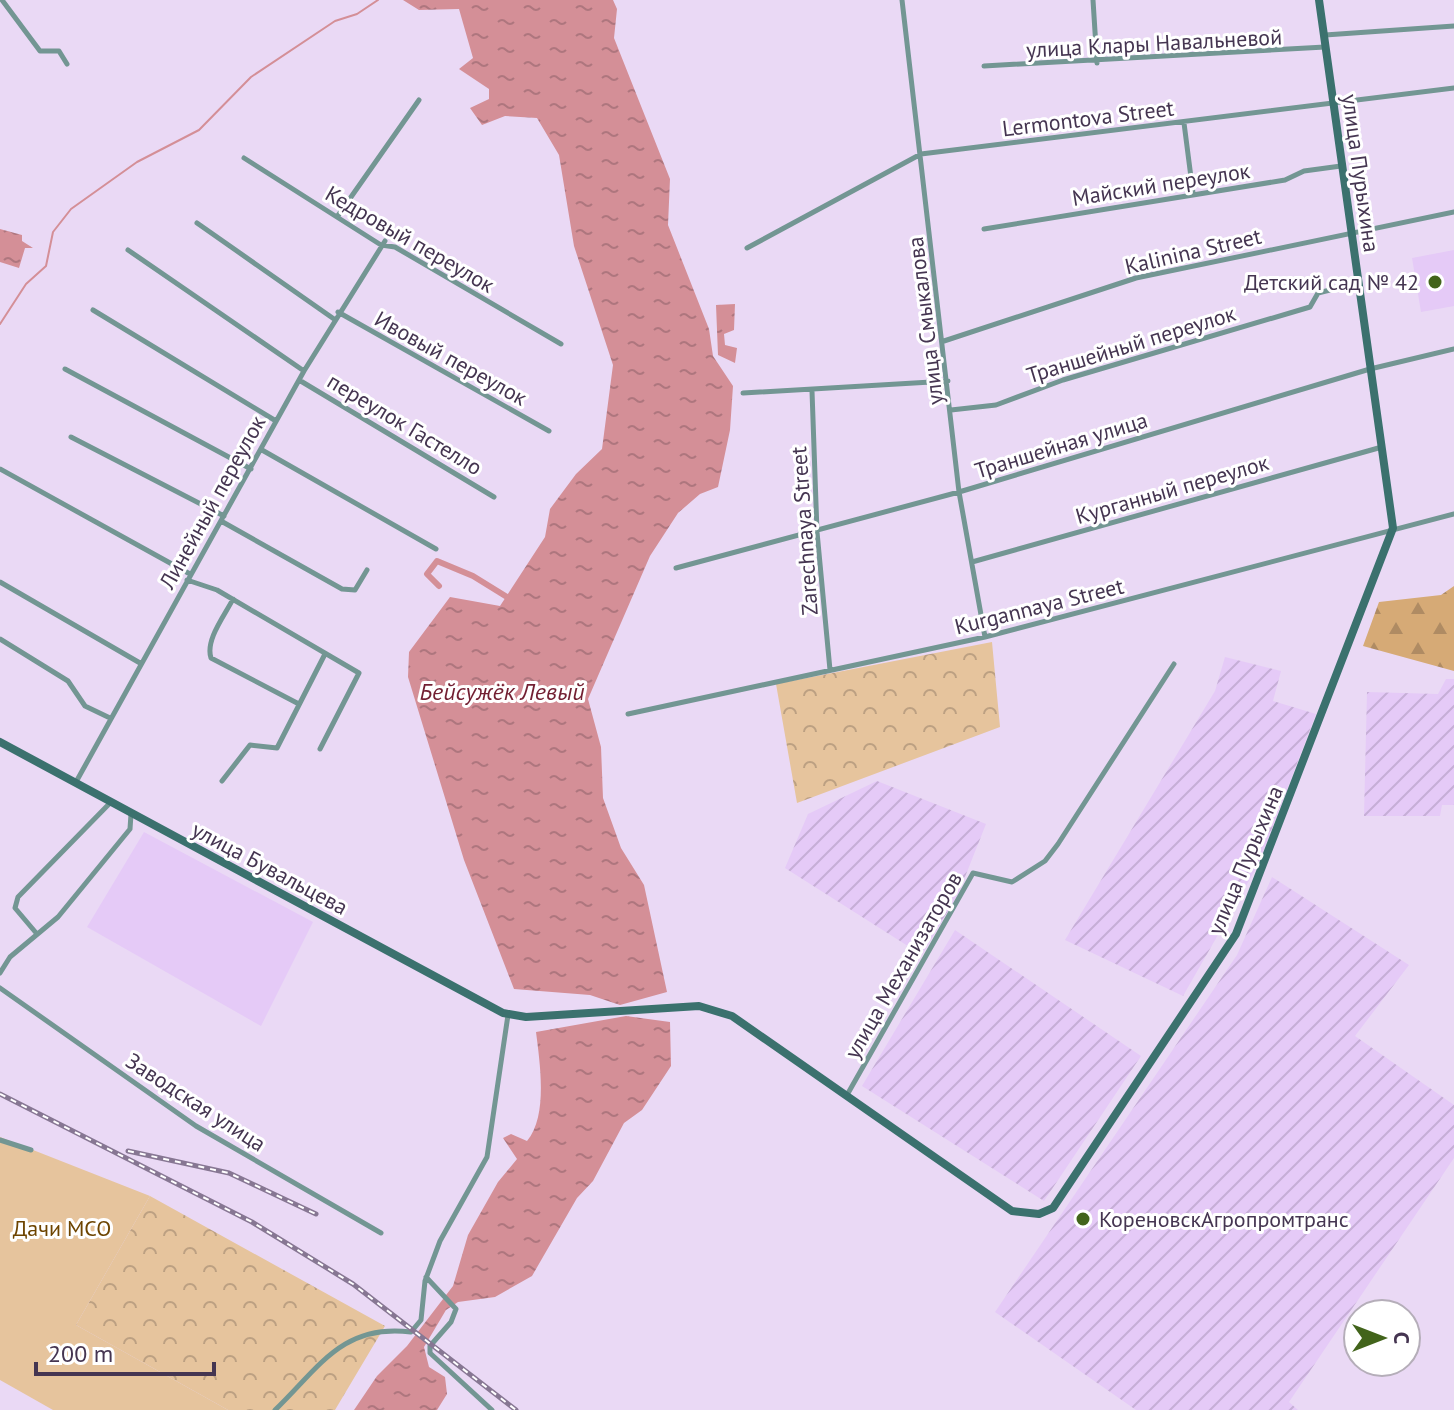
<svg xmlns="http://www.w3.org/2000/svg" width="1454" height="1410" font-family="'PT Sans',sans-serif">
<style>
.built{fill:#e5caf7}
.industrial{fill:url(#industrial-furrows)}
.forest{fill:url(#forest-firs)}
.park{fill:url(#park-crowns)}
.garden{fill:#e6c49d}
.water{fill:url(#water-ripples)}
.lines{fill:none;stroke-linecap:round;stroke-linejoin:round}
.stream{stroke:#d48f97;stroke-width:2}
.canal{stroke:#d48f97;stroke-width:6}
.street{stroke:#739693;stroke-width:5}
.secondary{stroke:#3b716e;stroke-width:8}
.rail-casing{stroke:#877793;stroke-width:5}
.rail{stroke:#fff;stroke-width:2;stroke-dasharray:6;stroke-linecap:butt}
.poi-dot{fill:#42641b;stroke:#fff;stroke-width:3}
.labels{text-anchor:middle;stroke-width:6;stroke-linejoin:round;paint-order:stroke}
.street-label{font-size:22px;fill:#453551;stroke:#fff}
.poi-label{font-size:22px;fill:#453551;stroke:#fff;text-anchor:end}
.park-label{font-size:22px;fill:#6d4400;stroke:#fff}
.water-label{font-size:24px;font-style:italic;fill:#721f32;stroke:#fff}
</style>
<defs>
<pattern id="industrial-furrows" width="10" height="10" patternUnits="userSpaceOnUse" patternTransform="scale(2)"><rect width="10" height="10" fill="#e5caf7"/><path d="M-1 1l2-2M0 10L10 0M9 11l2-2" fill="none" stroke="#c6aed6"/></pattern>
<pattern id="forest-firs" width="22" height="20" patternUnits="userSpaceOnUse" patternTransform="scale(2)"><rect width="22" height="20" fill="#d6aa76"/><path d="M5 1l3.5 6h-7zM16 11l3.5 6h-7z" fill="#af8b63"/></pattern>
<pattern id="park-crowns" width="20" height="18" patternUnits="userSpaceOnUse" patternTransform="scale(2)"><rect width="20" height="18" fill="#e6c49d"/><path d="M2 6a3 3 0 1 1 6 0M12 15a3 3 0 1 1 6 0" fill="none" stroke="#bca082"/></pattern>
<pattern id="water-ripples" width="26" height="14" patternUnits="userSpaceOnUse" patternTransform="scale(2)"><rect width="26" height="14" fill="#d48f97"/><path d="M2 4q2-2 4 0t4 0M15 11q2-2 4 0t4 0" fill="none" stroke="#ae767e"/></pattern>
</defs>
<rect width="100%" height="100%" fill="#ead9f5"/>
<path class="built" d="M 1454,250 L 1454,306 L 1421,312 L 1412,258 Z
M 144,832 L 313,922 L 261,1026 L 87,927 Z"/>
<path class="industrial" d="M 1225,657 L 1281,671 L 1273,701 L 1316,714 L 1258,865 L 1183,996 L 1065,940 L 1215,691 Z
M 1446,679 L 1454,679 L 1454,805 L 1442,805 L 1440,816 L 1364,816 L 1367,692 L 1438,694 Z
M 877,781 L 986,824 L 959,892 L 922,955 L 785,868 L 808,814 Z
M 1272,877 L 1409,965 L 1355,1036 L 1454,1105 L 1454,1158 L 1289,1402 L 1298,1410 L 1136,1410 L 995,1312 L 1237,955 Z
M 955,930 L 1141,1056 L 1044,1201 L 862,1086 Z"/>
<path class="forest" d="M 1454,586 L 1454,671 L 1363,646 L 1379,602 L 1441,595 Z"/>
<path class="park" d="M 992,642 L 1000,727 L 797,803 L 776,684 Z
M 150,1196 L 385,1326 L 335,1410 L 228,1410 L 76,1325 Z"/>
<path class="garden" d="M 0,1137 L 150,1196 L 76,1325 L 228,1410 L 53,1410 L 0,1380 Z"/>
<path class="water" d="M 403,0 L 613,0 L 617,9 L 614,38 L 670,179 L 668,225 L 709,329 L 713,356 L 733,386 L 730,430 L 718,487 L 700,494 L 678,513 L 650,556 L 588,699 L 601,747 L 603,798 L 621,848 L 644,885 L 667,992 L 620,1005 L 590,995 L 514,989 L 464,860 L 408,677 L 409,652 L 450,597 L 500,606 L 545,537 L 550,509 L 576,474 L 602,449 L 613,365 L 574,246 L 559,155 L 537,118 L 505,116 L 482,125 L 470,108 L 489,99 L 489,89 L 459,69 L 473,58 L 459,9 L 419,10 Z
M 0,229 L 22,235 L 22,241 L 33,248 L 25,248 L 19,268 L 0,262 Z
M 735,304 L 734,330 L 724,334 L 725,345 L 737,348 L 735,363 L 718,355 L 716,305 Z
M 626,1016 L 670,1022 L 671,1066 L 642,1110 L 624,1123 L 593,1181 L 577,1198 L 532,1276 L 495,1297 L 458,1302 L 446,1310 L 424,1347 L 429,1367 L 445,1377 L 447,1394 L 437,1410 L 354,1410 L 377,1376 L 407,1346 L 453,1286 L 468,1235 L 498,1182 L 517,1159 L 503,1138 L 511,1134 L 527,1141 C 548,1116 540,1064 536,1032 Z"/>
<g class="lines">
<path class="stream" d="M 0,324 L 26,284 L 46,266 L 53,232 L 71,209 L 137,162 L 199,130 L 251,77 L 335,21 L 357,14 L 378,0"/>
<path class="canal" d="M 439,586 L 427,574 L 437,561 L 473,576 L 507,597"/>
<path class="street" d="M 2,0 L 40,51 L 59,51 L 67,64
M 902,0 L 959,492 L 985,637
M 1093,0 L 1097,63
M 1325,35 L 1454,26
M 984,66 L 1325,47
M 1184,123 L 1193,193
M 244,158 L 381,245 L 395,247 L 561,344
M 337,217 L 419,100
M 197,223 L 334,319
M 984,229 L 1285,180 L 1304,171 L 1341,166
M 747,248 L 921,154 L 1454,88
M 128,250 L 304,371
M 93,310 L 276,421
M 338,312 L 549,431
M 944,341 L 1136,278 L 1454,212
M 65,369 L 251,469
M 299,380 L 494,497
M 812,391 L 817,532 L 830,670
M 743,393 L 948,381
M 951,410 L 996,405 L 1063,380 L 1310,307 L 1318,293 L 1358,283
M 71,437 L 224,516
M 262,450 L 436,549
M 0,469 L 190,574
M 221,521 L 342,589 L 355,590 L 367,570
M 972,562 L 1382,447
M 676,568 L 959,492 L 1370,369 L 1454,349
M 187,580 L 217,590 L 359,673 L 320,749
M 0,582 L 140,663
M 233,599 C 225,615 205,640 211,658 L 297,703
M 0,639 L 68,681 L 85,706 L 110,718
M 628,714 L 985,637 L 1454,514
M 222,781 L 250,745 L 277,748 L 325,654
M 76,782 L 304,371 L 385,241
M 37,934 L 15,908 L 18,897 L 111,802
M 0,973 L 10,957 L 58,917 L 130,829 L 131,814
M 0,988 L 196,1126 L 381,1233
M 847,1095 L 973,873 L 1012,882 L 1045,861 L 1058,844 L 1174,664
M 0,1140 L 31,1150
M 426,1277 L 456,1309 L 451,1322 L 430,1346 L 430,1353 L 492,1410
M 275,1410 C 318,1369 342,1323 411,1332 L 421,1320 L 425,1281 L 440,1241 L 487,1157 L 508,1015"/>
<path class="secondary" d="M 0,742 L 503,1013 L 526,1017 L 699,1006 L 732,1016 L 1012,1211 L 1039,1214 L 1053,1208 L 1236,934 L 1393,528 L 1319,0"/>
<g class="rail-casing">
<path id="rail" d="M 0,1094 L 252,1222 L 353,1284 L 516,1410
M 128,1151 L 229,1173 L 316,1214"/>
</g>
<use href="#rail" class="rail"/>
</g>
<g class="poi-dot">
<circle cx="1435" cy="282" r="8"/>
<circle cx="1083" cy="1219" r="8"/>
</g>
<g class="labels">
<g class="street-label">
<text transform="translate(1154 43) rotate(-3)" y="8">улица Клары Навальневой</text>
<text transform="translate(1088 118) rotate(-7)" y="8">Lermontova Street</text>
<text transform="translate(1361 173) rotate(82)" y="8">улица Пурыхина</text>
<text transform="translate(1161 184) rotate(-9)" y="8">Майский переулок</text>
<text transform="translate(410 239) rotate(30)" y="8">Кедровый переулок</text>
<text transform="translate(1193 251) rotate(-13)" y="8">Kalinina Street</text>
<text transform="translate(925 321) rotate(-97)" y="8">улица Смыкалова</text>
<text transform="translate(1131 344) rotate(-17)" y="8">Траншейный переулок</text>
<text transform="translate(451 358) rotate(29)" y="8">Ивовый переулок</text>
<text transform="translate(405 424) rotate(31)" y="8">переулок Гастелло</text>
<text transform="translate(1061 445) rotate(-17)" y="8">Траншейная улица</text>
<text transform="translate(1172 489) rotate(-16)" y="8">Курганный переулок</text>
<text transform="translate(212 502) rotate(-61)" y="8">Линейный переулок</text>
<text transform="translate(804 531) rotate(-94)" y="8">Zarechnaya Street</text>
<text transform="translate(1039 606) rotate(-14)" y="8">Kurgannaya Street</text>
<text transform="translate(1245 860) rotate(-67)" y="8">улица Пурыхина</text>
<text transform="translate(270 868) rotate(28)" y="8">улица Бувальцева</text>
<text transform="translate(903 965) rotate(-60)" y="8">улица Механизаторов</text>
<text transform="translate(196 1102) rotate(33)" y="8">Заводская улица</text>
</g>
<g class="poi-label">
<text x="1419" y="290">Детский сад № 42</text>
<text x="1099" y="1227" text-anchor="start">КореновскАгропромтранс</text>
</g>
<g class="park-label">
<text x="62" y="1236">Дачи МСО</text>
</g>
<g class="water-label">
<text x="502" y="700">Бейсужёк Левый</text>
</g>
</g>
<g transform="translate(1382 1338) rotate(90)"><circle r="38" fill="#ffffff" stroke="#b5aeb9" stroke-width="2"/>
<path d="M0-6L14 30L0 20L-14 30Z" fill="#42641b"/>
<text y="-12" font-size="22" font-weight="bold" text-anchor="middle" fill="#453551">С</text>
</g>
<path d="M36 1362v12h178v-12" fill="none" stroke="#453551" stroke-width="4"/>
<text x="48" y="1362" font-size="24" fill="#453551" stroke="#ffffff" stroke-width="6" paint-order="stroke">200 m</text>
</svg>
